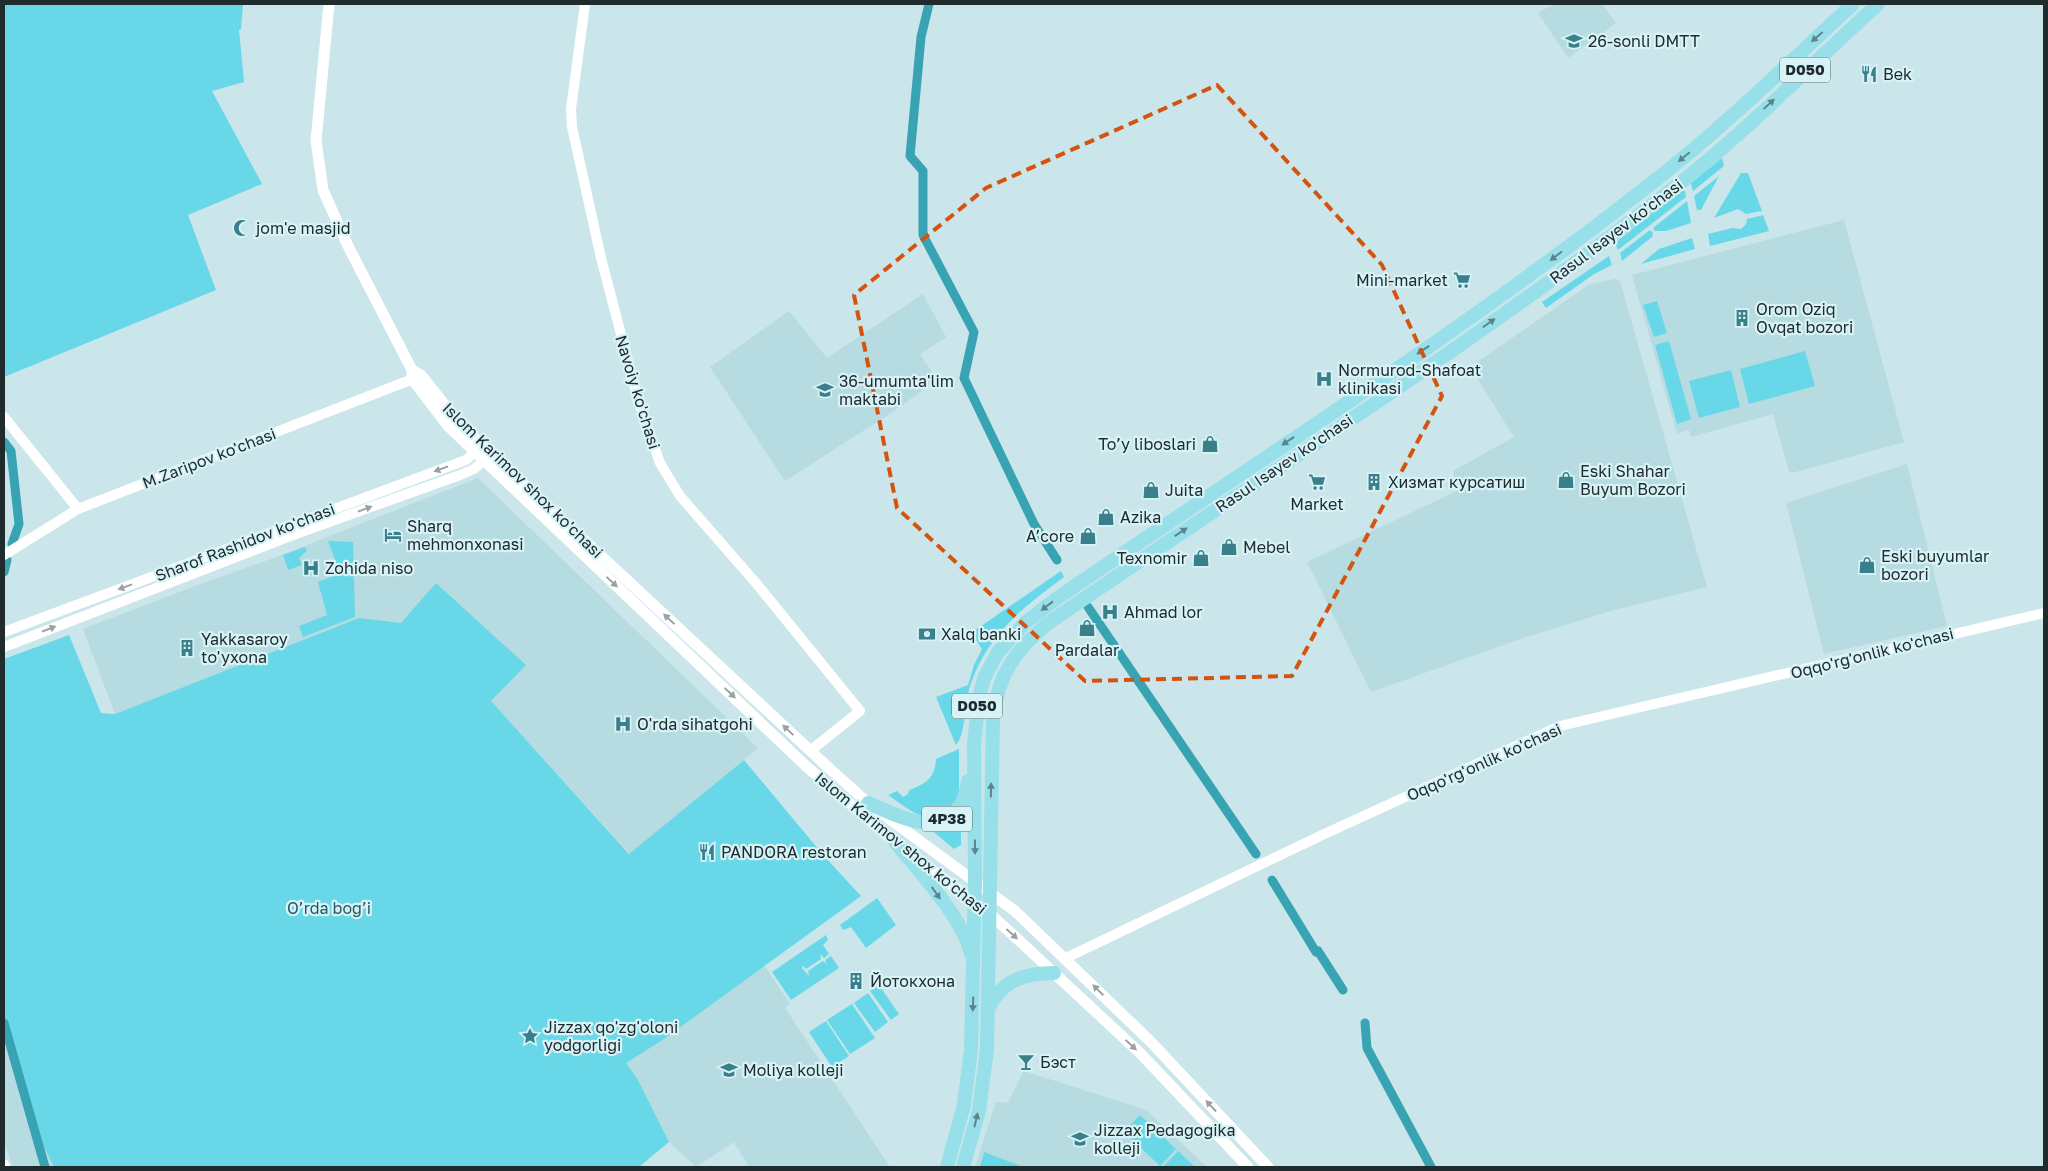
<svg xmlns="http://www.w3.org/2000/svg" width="2048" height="1171" font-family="'Golos Text',sans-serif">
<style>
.built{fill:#b6dbe0}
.green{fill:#68d8e8}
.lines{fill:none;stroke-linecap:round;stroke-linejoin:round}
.canal{stroke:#38a3b2;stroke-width:9}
.tertiary{stroke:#fff;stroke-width:10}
.secondary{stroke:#fff;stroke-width:11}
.primary{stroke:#97dfe9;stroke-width:14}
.oneway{fill:#5c858b}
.oneway2{fill:#9ba0a0}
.marked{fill:none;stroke:#d4540f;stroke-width:4;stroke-dasharray:10 6;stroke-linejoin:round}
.labels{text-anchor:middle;stroke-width:4.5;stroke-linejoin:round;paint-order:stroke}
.shield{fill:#d7f3f7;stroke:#57676a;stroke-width:1}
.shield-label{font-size:15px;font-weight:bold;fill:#202b2d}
.poi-label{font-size:16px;fill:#202b2d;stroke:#d7f3f7;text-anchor:start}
.street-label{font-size:16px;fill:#202b2d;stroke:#d7f3f7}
.park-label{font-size:16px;fill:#205a62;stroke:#d7f3f7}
</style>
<rect width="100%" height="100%" fill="#cae6ea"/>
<path class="built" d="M 1554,4 L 1602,4 L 1616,23 L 1568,58 L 1538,13 Z
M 1844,220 L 1904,442 L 1792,473 L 1789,472 L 1773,414 L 1691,437 L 1689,430 L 1677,434 L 1632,275 Z
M 1615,279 L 1620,281 L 1707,587 L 1614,610 L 1523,638 L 1371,692 L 1307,562 L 1459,490 L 1453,471 L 1514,437 L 1470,367 L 1590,284 Z
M 923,294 L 946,337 L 920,354 L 937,380 L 894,411 L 785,481 L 710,367 L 789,311 L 827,358 Z
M 1907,464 L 1947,626 L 1824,654 L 1786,503 Z
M 478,478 L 758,748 L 630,854 L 491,701 L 525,665 L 401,623 L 359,618 L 115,714 L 83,629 L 203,583 L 271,559 Z
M 765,966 L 790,1004 L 785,1008 L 890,1167 L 749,1167 L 734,1142 L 696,1167 L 669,1142 L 637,1078 L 626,1063 Z
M 4,1016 L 42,1143 L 54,1167 L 13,1167 L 4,1141 Z
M 1024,1071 L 1146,1110 L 1207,1167 L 975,1167 L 996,1102 L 1008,1103 Z"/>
<path class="green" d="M 4,4 L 243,4 L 241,29 L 239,30 L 244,82 L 212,91 L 262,184 L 188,215 L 216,290 L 4,377 Z
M 1722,158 L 1724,166 L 1693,191 L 1691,183 Z
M 1741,173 L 1748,173 L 1762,211 L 1746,214 L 1738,209 L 1714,218 Z
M 1719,176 L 1701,210 L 1697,210 L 1694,196 Z
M 1684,188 L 1686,197 L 1618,250 L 1615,243 Z
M 1687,201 L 1691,223 L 1666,231 L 1655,231 L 1653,228 Z
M 1763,215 L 1769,231 L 1710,246 L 1708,234 L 1732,228 L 1741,229 L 1746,224 L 1747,219 Z
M 1650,230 L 1653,233 L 1652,237 L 1622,261 L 1620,253 Z
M 1692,238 L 1695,249 L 1641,264 L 1659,249 Z
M 1609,256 L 1612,265 L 1594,274 L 1546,308 L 1542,302 Z
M 1657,301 L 1667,333 L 1654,337 L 1643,305 Z
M 1669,341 L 1691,419 L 1677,424 L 1655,345 Z
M 1805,351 L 1815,386 L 1749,404 L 1740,369 Z
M 1731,370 L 1740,407 L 1699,418 L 1689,381 Z
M 328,541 L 353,542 L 355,617 L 303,637 L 299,626 L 327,615 L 318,582 L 340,573 Z
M 305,547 L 307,551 L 299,558 L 302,565 L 288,570 L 283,555 Z
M 1061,571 L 1064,577 C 1023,607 987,635 970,686 C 965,702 966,734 956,745 L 936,697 L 968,685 L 974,665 L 982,649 L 971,633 Z
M 436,583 L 526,665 L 491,701 L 629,854 L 744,760 L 824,856 L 861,896 L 664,1039 L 626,1063 L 637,1078 L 669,1142 L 639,1167 L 54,1167 L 42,1143 L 4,1015 L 4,659 L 69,635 L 101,713 L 115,714 L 359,618 L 401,623 Z
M 959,749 L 959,797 C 932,831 917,815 888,795 L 897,791 L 903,797 L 908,794 L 909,790 C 926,784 935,778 936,759 Z
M 961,815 L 961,845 L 954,849 L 929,828 Z
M 877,898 L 896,925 L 866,948 L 851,927 L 843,930 L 840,925 Z
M 826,935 L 828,940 L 823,945 L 829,954 L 824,958 L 820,954 L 821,959 L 806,969 L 803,966 L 802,968 L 809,976 L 808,971 L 823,961 L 827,964 L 825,960 L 831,956 L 839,968 L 791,1000 L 772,972 Z
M 879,985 L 899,1014 L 891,1020 L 870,991 Z
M 868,993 L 888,1022 L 875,1032 L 854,1003 Z
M 852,1004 L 875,1038 L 850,1054 L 827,1020 Z
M 826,1021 L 849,1056 L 832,1067 L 809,1032 Z
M 1140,1115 L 1176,1149 L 1160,1166 L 1124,1132 Z
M 1178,1151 L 1195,1167 L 1163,1167 Z
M 984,1152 L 1023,1167 L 980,1167 Z"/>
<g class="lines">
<path class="canal" d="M 929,4 L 921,37 L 910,156 L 923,171 L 923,235 L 974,332 L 964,378 L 1034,524 L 1057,560
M 4,442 L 11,451 L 19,524 L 12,544
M 4,572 L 7,560
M 1088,607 L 1256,854
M 1272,880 L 1316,952 L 1318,951 L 1343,990
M 4,1023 L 45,1167
M 1365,1023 L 1367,1048 L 1431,1167"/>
<path class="tertiary" d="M 585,4 L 571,109 L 572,127 L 601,258 L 639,403 L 660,463 L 680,496 L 756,583 L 860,711 L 810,751
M 4,417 L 78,509
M 4,555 L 78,509 L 418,377
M 4,632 L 466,460 L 480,448
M 4,647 L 293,535 L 460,475 L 474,469 L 490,455
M 1066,958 L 1320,836 L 1560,726 L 2044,613
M 4,1164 L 5,1167"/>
<path class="secondary" d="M 329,4 L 316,141 L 323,190 L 348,246 L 412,370 L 412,379 L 448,426 L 806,766 L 895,842 L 989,913 L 1025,946 L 1140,1053 L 1248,1167
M 412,370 L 421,375 L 459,423 L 483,446 L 831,770 L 868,803 L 1015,911 L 1151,1042 L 1268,1167"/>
<path class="primary" d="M 868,803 C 909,821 958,846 968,781
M 895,842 C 919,871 963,918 971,954
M 989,1007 C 1003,980 1025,973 1054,973
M 947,1167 L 964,1105 L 971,1049 L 975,881 L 974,744 L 979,698 L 984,678 L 998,652 L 1026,622 L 1056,599 C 1261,459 1472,326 1667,171 C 1732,119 1792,60 1853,4
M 963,1167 L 979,1111 L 987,1049 L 993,717 C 999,673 1014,652 1047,624 C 1262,476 1485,338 1689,176 C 1755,123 1815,61 1878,4"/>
</g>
<defs><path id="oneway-solid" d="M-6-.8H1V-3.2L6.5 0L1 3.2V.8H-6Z" transform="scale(1.25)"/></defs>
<g class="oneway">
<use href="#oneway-solid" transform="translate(1817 37) rotate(139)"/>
<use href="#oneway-solid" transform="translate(1769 104) rotate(-43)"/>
<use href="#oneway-solid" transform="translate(1684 157) rotate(140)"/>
<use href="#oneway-solid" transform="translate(1556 256) rotate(143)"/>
<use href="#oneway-solid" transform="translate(1489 323) rotate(-35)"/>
<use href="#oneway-solid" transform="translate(1423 350) rotate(146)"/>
<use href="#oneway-solid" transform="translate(1288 441) rotate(146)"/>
<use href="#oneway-solid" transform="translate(1181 532) rotate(-34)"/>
<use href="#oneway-solid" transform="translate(1047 606) rotate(142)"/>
<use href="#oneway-solid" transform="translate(991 790) rotate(-89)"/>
<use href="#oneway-solid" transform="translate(975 847) rotate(89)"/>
<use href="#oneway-solid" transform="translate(936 893) rotate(55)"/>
<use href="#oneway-solid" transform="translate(973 1004) rotate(92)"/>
<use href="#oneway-solid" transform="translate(976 1120) rotate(-77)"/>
</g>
<g class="oneway2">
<use href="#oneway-solid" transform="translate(441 469) rotate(160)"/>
<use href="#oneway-solid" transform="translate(365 509) rotate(-20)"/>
<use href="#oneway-solid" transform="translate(612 582) rotate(43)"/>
<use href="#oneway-solid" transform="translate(125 587) rotate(160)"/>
<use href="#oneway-solid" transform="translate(669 619) rotate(-137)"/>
<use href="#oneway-solid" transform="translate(49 629) rotate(-21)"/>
<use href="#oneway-solid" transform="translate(730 693) rotate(43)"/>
<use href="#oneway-solid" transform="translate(788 730) rotate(-137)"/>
<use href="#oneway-solid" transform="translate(1012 934) rotate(42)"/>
<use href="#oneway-solid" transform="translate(1098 990) rotate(-135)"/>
<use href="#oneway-solid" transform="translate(1131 1045) rotate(43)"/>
<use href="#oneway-solid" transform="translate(1211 1106) rotate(-133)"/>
</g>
<path class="marked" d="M 1217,85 L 1382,265 L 1442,396 L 1292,676 L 1085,681 L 897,508 L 854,295 L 986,188 Z"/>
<defs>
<g id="school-bare" transform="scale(1.35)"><path d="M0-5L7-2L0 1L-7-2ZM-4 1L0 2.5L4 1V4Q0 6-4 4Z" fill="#3a808b" stroke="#d7f3f7" stroke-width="2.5" paint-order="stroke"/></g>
<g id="restaurant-bare" transform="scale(1.35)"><path d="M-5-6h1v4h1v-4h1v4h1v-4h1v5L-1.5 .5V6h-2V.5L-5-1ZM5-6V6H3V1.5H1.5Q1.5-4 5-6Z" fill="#3a808b" stroke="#d7f3f7" stroke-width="2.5" paint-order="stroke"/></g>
<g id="mosque-bare" transform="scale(1.35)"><path d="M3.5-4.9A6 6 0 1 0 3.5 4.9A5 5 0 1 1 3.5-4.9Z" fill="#3a808b" stroke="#d7f3f7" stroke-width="2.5" paint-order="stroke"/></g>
<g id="supermarket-bare" transform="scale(1.35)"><path d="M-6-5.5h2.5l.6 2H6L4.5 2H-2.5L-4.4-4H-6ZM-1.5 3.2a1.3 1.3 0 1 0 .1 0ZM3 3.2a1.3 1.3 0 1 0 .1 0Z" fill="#3a808b" stroke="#d7f3f7" stroke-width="2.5" paint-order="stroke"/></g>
<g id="building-bare" transform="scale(1.35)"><path d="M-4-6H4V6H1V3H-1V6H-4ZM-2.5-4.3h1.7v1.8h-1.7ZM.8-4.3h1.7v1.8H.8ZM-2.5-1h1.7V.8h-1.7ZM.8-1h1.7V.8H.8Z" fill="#3a808b" stroke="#d7f3f7" stroke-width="2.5" paint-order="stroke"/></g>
<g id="hospital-bare" transform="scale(1.35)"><path d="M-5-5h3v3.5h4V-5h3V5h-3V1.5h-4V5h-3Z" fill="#3a808b" stroke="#d7f3f7" stroke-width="2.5" paint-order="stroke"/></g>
<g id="shop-bare" transform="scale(1.35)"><path d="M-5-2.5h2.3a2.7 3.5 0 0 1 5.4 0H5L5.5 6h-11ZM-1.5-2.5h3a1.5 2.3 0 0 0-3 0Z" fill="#3a808b" stroke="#d7f3f7" stroke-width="2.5" paint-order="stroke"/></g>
<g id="hotel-bare" transform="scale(1.35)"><path d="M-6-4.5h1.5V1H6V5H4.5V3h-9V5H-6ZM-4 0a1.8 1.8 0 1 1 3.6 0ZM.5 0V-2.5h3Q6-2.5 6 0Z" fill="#3a808b" stroke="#d7f3f7" stroke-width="2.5" paint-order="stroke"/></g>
<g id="bank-bare" transform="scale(1.35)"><path d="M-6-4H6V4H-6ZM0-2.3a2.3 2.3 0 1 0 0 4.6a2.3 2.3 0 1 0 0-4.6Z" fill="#3a808b" stroke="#d7f3f7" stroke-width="2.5" paint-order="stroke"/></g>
<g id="sight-bare" transform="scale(1.35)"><path d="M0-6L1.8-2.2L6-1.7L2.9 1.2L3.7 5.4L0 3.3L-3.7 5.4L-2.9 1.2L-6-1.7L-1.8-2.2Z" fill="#3a808b" stroke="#d7f3f7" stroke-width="2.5" paint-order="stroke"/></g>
<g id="bar-bare" transform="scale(1.35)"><path d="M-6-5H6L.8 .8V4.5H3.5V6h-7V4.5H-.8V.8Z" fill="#3a808b" stroke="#d7f3f7" stroke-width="2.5" paint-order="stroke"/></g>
<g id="university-bare" transform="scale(1.35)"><path d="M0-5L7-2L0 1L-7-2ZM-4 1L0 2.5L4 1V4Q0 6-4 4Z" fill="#3a808b" stroke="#d7f3f7" stroke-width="2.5" paint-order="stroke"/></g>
</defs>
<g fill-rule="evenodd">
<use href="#school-bare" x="1574" y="41"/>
<use href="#restaurant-bare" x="1869" y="74"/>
<use href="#mosque-bare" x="242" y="228"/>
<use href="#supermarket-bare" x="1462" y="280"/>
<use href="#building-bare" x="1742" y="318"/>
<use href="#hospital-bare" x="1324" y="379"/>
<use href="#school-bare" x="825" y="390"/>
<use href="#shop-bare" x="1210" y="444"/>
<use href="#shop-bare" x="1566" y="480"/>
<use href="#supermarket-bare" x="1317" y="482"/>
<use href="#building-bare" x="1374" y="482"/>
<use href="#shop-bare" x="1151" y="490"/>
<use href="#shop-bare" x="1106" y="517"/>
<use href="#hotel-bare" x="393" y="535"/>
<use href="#shop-bare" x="1088" y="536"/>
<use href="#shop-bare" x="1229" y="547"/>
<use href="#shop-bare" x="1201" y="558"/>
<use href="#shop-bare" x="1867" y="565"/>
<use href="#hospital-bare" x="311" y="568"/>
<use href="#hospital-bare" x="1110" y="612"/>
<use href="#shop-bare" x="1087" y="628"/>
<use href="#bank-bare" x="927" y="634"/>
<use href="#building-bare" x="187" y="648"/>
<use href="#hospital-bare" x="623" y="724"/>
<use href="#restaurant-bare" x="707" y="852"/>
<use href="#building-bare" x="856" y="981"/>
<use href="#sight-bare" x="530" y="1036"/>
<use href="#bar-bare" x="1026" y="1062"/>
<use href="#university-bare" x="729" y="1070"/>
<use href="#university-bare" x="1080" y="1139"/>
</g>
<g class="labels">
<g class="shield">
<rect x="1780" y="57.5" width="50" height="25" rx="4"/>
<rect x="952" y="693.5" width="50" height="25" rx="4"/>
<rect x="922" y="806.5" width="50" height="25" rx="4"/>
</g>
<g class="shield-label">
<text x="1805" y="75">D050</text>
<text x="977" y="711">D050</text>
<text x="947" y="824">4P38</text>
</g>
<g class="poi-label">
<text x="1588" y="47">26-sonli DMTT</text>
<text x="1883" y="80">Bek</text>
<text x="256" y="234">jom'e masjid</text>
<text x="1448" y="286" text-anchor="end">Mini-market</text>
<text x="1756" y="315">Orom Oziq<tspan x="1756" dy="18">Ovqat bozori</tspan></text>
<text x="1338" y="376">Normurod-Shafoat<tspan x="1338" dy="18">klinikasi</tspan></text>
<text x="839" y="387">36-umumta'lim<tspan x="839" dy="18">maktabi</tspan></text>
<text x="1196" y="450" text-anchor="end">To’y liboslari</text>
<text x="1580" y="477">Eski Shahar<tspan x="1580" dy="18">Buyum Bozori</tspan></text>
<text x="1388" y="488">Хизмат курсатиш</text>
<text x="1165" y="496">Juita</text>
<text x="1317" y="510" text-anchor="middle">Market</text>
<text x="1120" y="523">Azika</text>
<text x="407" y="532">Sharq<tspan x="407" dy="18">mehmonxonasi</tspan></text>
<text x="1074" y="542" text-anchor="end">A’core</text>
<text x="1243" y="553">Mebel</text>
<text x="1881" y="562">Eski buyumlar<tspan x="1881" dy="18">bozori</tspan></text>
<text x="1187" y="564" text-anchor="end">Texnomir</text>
<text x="325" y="574">Zohida niso</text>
<text x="1124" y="618">Ahmad lor</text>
<text x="941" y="640">Xalq banki</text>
<text x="201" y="645">Yakkasaroy<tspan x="201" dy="18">to'yxona</tspan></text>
<text x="1087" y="656" text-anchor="middle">Pardalar</text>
<text x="637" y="730">O'rda sihatgohi</text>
<text x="721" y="858">PANDORA restoran</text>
<text x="870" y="987">Йотокхона</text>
<text x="544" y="1033">Jizzax qo'zg'oloni<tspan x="544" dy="18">yodgorligi</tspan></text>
<text x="1040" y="1068">Бэст</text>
<text x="743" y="1076">Moliya kolleji</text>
<text x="1094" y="1136">Jizzax Pedagogika<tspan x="1094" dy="18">kolleji</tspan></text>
</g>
<g class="street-label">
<text transform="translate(1616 231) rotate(-37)" y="6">Rasul Isayev ko'chasi</text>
<text transform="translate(638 392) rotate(73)" y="6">Navoiy ko'chasi</text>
<text transform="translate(209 458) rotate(-21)" y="6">M.Zaripov ko'chasi</text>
<text transform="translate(1284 463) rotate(-34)" y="6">Rasul Isayev ko'chasi</text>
<text transform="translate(523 480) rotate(44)" y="6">Islom Karimov shox ko'chasi</text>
<text transform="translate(245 542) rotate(-21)" y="6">Sharof Rashidov ko'chasi</text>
<text transform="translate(1872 653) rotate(-14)" y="6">Oqqo'rg'onlik ko'chasi</text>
<text transform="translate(1484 762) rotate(-24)" y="6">Oqqo'rg'onlik ko'chasi</text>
<text transform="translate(901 843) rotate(39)" y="6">Islom Karimov shox ko'chasi</text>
</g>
<g class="park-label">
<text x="329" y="914">O’rda bog’i</text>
</g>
</g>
<rect width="2048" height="1171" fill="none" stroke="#202b2d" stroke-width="10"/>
</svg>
